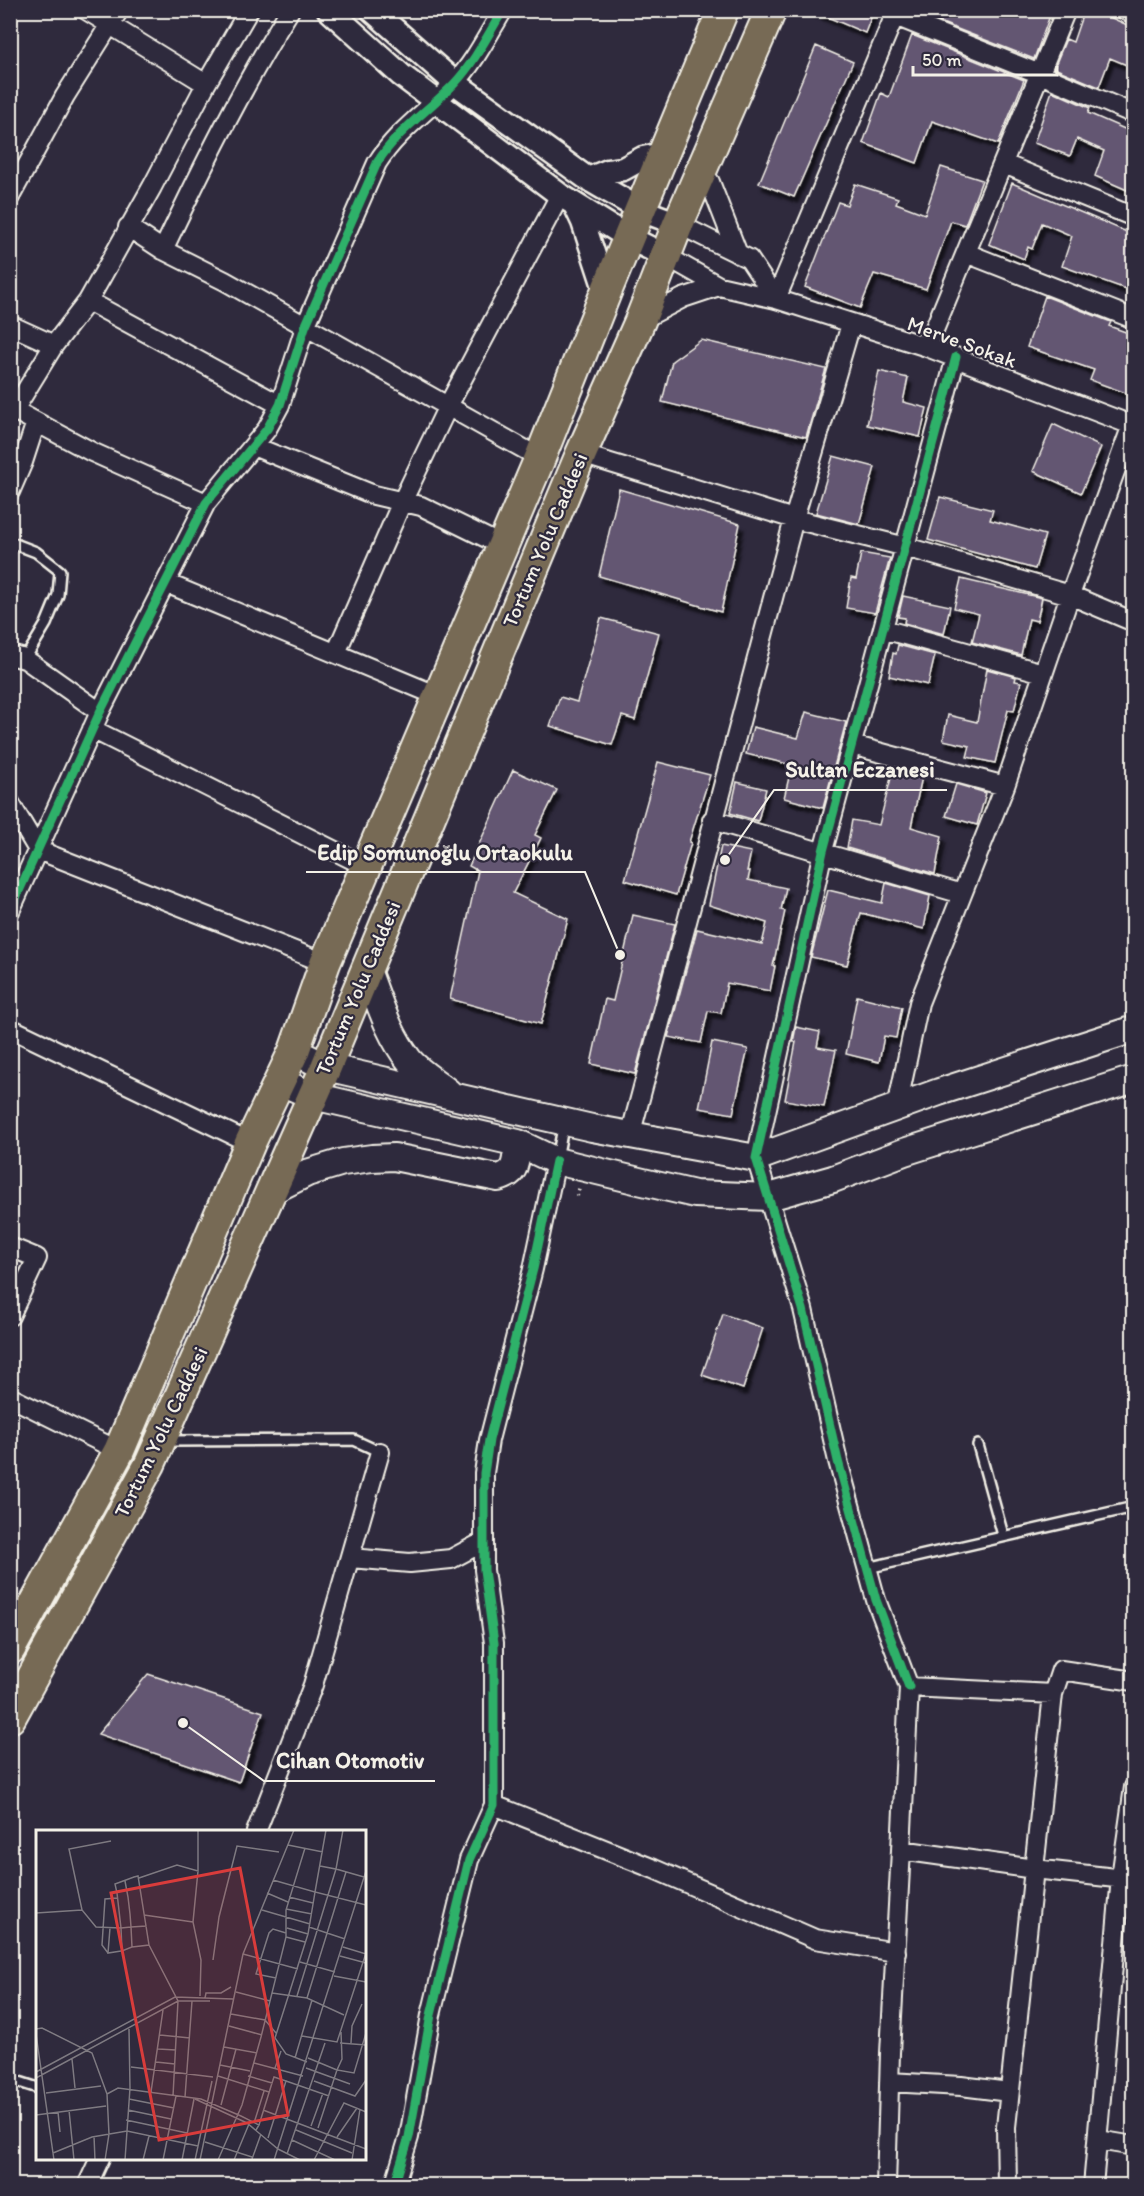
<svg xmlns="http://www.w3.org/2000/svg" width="1144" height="2196" font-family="Itim,sans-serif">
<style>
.building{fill:#645672;stroke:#f4f1e8;stroke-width:1.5;filter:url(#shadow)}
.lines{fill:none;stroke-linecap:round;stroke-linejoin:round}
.service-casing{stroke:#f4f1e8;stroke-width:14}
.minor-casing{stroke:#f4f1e8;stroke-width:22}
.tertiary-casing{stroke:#f4f1e8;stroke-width:27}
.secondary-casing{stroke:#f4f1e8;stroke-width:30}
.trunk-casing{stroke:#f4f1e8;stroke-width:34}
.path{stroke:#f4f1e8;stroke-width:4;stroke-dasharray:1.5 4.5;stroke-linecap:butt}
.service{stroke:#2f2a3d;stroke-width:9}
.minor{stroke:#2f2a3d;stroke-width:18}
.tertiary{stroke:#2f2a3d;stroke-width:22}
.secondary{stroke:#2f2a3d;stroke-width:26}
.trunk{stroke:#776a54;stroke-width:30}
.cycleway-casing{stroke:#2f2a3d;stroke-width:13}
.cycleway{stroke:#2db169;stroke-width:9}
.labels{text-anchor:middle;stroke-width:4.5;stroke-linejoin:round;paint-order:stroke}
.street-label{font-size:21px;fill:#f4f1e8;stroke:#2f2a3d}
.inset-road{fill:none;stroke:#7e7a81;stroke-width:1.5}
.view{fill:#d93c3b;fill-opacity:0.15;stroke:#d93c3b;stroke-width:3}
.inset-edge{fill:none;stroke:#f4f1e8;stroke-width:3}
.leader{fill:none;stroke:#f4f1e8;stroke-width:2}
.callout-dot{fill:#f4f1e8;stroke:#2f2a3d;stroke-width:2}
.callout-label{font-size:22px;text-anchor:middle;font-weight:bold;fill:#f4f1e8;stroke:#2f2a3d;stroke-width:4.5;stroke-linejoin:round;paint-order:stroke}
</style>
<defs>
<filter id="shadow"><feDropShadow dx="3.5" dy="6" stdDeviation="1.5" flood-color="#0009"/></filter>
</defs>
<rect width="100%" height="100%" fill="#2f2a3d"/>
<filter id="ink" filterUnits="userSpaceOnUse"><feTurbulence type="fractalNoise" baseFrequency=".0167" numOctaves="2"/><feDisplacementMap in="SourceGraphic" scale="12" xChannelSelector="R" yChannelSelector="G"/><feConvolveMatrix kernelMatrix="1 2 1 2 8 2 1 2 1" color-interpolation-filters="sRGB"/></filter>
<g filter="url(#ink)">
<path class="building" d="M 811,10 L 874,10 L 865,33 Z
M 921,10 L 1052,10 L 1034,59 L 919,14 Z
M 1084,10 L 1094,10 L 1134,28 L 1134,68 L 1110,58 L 1099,87 L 1054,68 L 1066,39 L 1073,42 Z
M 912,35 L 1024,80 L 998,144 L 932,121 L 917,163 L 863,143 L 881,93 L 889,97 Z
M 816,46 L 853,62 L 794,197 L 759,183 Z
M 1052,91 L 1090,108 L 1088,113 L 1134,133 L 1134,193 L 1095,176 L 1104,151 L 1077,139 L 1070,156 L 1034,143 Z
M 941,167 L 982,180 L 965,225 L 951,221 L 926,289 L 874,274 L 860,308 L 805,287 L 838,202 L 847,205 L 855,184 L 898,198 L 896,203 L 925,214 Z
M 1012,183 L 1134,235 L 1134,292 L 1062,266 L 1072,236 L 1042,223 L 1032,249 L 1028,247 L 1024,259 L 989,244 Z
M 1045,296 L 1111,322 L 1109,326 L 1134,335 L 1134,396 L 1090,380 L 1094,370 L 1027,347 Z
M 701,340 L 826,369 L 806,437 L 662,402 L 672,361 Z
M 879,371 L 908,378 L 903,402 L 927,408 L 920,437 L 867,425 Z
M 1053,424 L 1101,447 L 1081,493 L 1033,471 Z
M 833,456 L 875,467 L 859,524 L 816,513 Z
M 619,489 L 740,524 L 721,612 L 599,576 Z
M 940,497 L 993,510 L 990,520 L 1045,535 L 1035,569 L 928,540 Z
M 861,553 L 890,558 L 875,613 L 846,608 L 851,578 L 856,579 Z
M 961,579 L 1042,598 L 1037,621 L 1029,619 L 1021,655 L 972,642 L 979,614 L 954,608 Z
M 903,596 L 950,606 L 944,634 L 904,623 L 905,618 L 898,617 Z
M 601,618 L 659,633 L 635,720 L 622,716 L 612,745 L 550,726 L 560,697 L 577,702 Z
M 898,645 L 935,655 L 928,685 L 889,676 L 893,653 L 896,654 Z
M 987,669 L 1016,677 L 1015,681 L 1021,682 L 1014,711 L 1008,710 L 995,763 L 967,757 L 970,746 L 943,740 L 948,715 L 977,722 Z
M 806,712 L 846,722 L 823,808 L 784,798 L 792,765 L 746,754 L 753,727 L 798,738 Z
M 658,762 L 710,775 L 689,842 L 691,843 L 676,895 L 625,880 Z
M 513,770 L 557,790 L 535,835 L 541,838 L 513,893 L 568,919 L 541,1024 L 450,999 L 478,871 L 469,866 Z
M 893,770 L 922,777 L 911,827 L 942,836 L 935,874 L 847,848 L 852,820 L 879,825 Z
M 737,782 L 766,789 L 758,821 L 730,813 Z
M 956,784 L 986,793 L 977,825 L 946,816 Z
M 721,846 L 751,852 L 747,871 L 750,871 L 748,880 L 786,888 L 781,910 L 785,911 L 773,966 L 775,966 L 770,991 L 727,983 L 721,1013 L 708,1011 L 701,1043 L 668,1037 L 697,929 L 762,944 L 767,923 L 709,905 Z
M 886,883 L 930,896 L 924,929 L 861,913 L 847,965 L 811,957 L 828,890 L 882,903 Z
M 633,915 L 675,924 L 635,1074 L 591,1064 L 605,999 L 613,1001 Z
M 857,996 L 902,1007 L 896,1038 L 884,1036 L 879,1062 L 846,1054 Z
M 796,1027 L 820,1032 L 817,1047 L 836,1050 L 824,1107 L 785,1100 L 796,1042 L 793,1042 Z
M 712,1042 L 748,1049 L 733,1114 L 699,1108 Z
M 723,1314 L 763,1328 L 743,1389 L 702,1375 Z
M 148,1674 L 263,1712 L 239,1782 L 98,1734 Z"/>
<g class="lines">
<g class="service-casing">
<path id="service" d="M 10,542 L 36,552 L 60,571 L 58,595 L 46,624 L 25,659
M 557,1159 L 564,1122
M 166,1441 L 354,1440 L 380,1452
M 978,1445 L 1003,1535
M 867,1568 L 1134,1507
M 10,2079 L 38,2088"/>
</g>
<g class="minor-casing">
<path id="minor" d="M 86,10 L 206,84
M 1125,10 L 1134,14
M 895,16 L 1040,74 L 1134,114
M 1004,164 L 1134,217
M 702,170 L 710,182 L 738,254
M 10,197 L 65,96 L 119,10
M 678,224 L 749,259 L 776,299
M 128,227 L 163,250 L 225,281 L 540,458
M 163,250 C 202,168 242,87 290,10
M 966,253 L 1134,319
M 666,256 L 719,286 L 776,299 L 927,347 L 1134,426
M 776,299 L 897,10
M 88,301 L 152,187 L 206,84 L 249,10
M 641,320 L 683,298 L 719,286
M 10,325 L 54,345 L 88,301 L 280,405
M 927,347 L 1066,10
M 10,408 L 92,452 L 206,503
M 14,410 L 54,345
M 253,446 L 374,495 L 421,506 L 503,546
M 581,454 L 794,519 L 906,547 L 1070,595 L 1134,622
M 10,492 L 23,462 L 36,422
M 166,583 L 438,696
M 883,629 L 1043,673
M 336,653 L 402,502 L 448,406 L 560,195
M 10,655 L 25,659 L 100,712
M 92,729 L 365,866
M 852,745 L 1005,786
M 10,803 L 38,850 L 325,963
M 712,820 L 962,894
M 10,911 L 100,712 L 206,503 L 267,429 L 280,405 L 305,327 L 377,163 C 397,131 428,111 454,84 C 474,63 488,35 503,10
M 10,1028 L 250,1143
M 897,1107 L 919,1003 L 1005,786 L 1070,595 L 1132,425
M 630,1136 L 794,519 L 851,324
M 10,1247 L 37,1258 L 10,1316
M 10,1397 L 119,1451
M 350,1558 L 410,1563 L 451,1559 L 483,1542
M 909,1687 L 876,1600 L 838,1461 L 803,1309 L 756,1158 L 823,851 L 956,357
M 494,1805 L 654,1869 L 815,1939 L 896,1952
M 256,1832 L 313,1685 L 380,1452
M 901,1850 L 909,1687 L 1053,1694
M 889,2082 L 961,2086 L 1009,2092
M 1098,2140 L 1134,2146
M 87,2186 L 100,2158
M 394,2186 L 409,2137 L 431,2015 L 469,1860 L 494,1805 L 494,1643 L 484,1570 L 484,1473 L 489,1440 L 533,1269 L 556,1161
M 886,2186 L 890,2053 L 901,1850 L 1034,1869 L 1134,1880
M 1007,2186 L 1006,2127 L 1053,1694 L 1061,1670 L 1134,1681
M 1093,2186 L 1121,1877 L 1134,1787"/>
</g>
<g class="tertiary-casing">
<path id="tertiary" d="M 329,10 L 401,75 L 560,195 L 629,238 L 666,256
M 372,10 L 455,83 L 588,179 L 641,210 L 678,224
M 588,179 L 608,171 L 623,169 L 643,158 L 663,154
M 575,205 L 583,222 L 606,292"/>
</g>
<g class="secondary-casing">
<path id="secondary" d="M 366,968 C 379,1000 387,1032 409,1060 C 419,1072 436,1082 448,1092
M 294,1051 L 326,1067 L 592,1128 L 756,1158 L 939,1092 L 1134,1029
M 279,1081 L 313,1096 L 518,1143 L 556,1161 L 643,1182 L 695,1194 L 769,1197 L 833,1179 L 904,1152 L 1134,1079
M 271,1191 L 307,1173 L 343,1162 L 372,1158 L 394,1157 L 498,1178 C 518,1173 515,1161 518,1143"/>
</g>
<g class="trunk-casing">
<path id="trunk" d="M 10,1649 L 119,1451 L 250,1143 L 294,1051 L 325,963 L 540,458 L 606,292 L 723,10
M 10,1718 L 150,1464 L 326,1067 L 581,454 L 640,321 L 678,224 L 771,10"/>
</g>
<path class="path" d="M 577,1196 L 579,1188"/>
<use href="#service" class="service"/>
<use href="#minor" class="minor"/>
<use href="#tertiary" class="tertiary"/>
<use href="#secondary" class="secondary"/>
<use href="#trunk" class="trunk"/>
<g class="cycleway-casing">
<path id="cycleway" d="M 10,911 L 100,712 L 206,503 L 267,429 L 280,405 L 305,327 L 377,163 C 397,131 428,111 454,84 C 474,63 488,35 503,10
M 909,1687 L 876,1600 L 838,1461 L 803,1309 L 756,1158 L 823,851 L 956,357
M 394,2186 L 409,2137 L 431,2015 L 469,1860 L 494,1805 L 494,1643 L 484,1570 L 484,1473 L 489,1440 L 533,1269 L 556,1161"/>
</g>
<use href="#cycleway" class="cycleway"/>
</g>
</g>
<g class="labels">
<g class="street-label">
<text transform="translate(962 342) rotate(20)" y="7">Merve Sokak</text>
<text transform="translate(545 540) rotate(-67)" y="7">Tortum Yolu Caddesi</text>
<text transform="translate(358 988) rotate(-67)" y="7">Tortum Yolu Caddesi</text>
<text transform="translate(161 1432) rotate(-64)" y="7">Tortum Yolu Caddesi</text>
</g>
</g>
<g transform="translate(36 1830)">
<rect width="330" height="330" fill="#2f2a3d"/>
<path class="inset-road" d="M 290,0 L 279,62 L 330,75M 75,11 L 33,19 L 46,80 L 60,97 L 85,98 L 95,97 L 110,96 L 102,46 L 98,47 L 79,54 L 81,63 L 85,98 L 86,121 L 96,117 L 95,97 L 94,84 L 92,67 L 89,51M 252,15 L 287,22M 284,36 L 300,39 L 307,0M 162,41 L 157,92 L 165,130 L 164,166M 103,48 L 141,35 L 162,41 L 162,0M 237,50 L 279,62 L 272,104 L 239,208 L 250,224 L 271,232M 231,63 L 252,72M 253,67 L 277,73M 250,79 L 276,84M 226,80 L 274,94M 0,83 L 46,80M 108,85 L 157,92M 273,97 L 309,109M 74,98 L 72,123 L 85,121M 251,98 L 272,104M 250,107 L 269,112M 113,115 L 142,171 L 137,266M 96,117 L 113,115 L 110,96M 307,117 L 330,124M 72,123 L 66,115 L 69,69 L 81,68M 207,124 L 262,139M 304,126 L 330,133M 177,130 L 183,87 L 201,16 L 243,22M 264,132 L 299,142M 298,146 L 330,152M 240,148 L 220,144 L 233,103 L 237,99 L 250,103M 200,162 L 234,171M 236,163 L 271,168 L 308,185M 261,166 L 300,39 L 328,47M 169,168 L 170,163 L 185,163 L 195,157M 271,168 L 310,42M 195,184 L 229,190 L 240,203M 193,196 L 226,205M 0,199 L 6,198 L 56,223 L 71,264M 305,202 L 306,229 L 301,240 L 318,243 L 330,203M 0,204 L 18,330M 124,205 L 154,208M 266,206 L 301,212 L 330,123M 304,213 L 330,215M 315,213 L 316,196 L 326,174M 188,217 L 221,223M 122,219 L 140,220M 259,228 L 276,170M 272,228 L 301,240 L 282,298M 36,229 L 39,258M 120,232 L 139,234M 218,233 L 267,246M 184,235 L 214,241M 95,237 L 177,247M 239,238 L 245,221M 270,238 L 314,254M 0,242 L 139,167 L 197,169M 182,246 L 233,262M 212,246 L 236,253 L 238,247 L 250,251 L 232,308M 0,248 L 142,171 L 174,171M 250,251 L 293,266M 278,251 L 319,266 L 330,250M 115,262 L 127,180M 10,263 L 65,256M 149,267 L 156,171M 93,269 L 138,278M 159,269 L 211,293 L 242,319 L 264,330M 185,275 L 200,219M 33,280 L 38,330M 92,280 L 135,289M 227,280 L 330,319M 22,282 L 24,302M 0,285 L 70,276M 90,290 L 151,303M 218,293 L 228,261M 223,295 L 236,253M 275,296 L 287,263M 260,300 L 316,323M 58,306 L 59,330M 301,307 L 321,278M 256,310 L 299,330M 169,312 L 216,327M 17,323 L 56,307 L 91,301 L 162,316M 251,324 L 289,213M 216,329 L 225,304M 69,330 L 73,304 L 71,264 L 82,258 L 165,269 L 205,286 L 223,295 L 220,300M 89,330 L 94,258 L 93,199M 107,330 L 113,306M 127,330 L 140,266M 146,330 L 158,269M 159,330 L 176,251M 164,330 L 207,124 L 258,0M 182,330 L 206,275 L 225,207 L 250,107 L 250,80 L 269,18M 198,330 L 213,294M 238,330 L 330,41M 278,330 L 308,273 L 330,282M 316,330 L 324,279"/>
<path class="view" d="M 204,38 L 252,285 L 123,310 L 75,63 Z"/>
<rect width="330" height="330" class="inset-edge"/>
</g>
<path class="leader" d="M725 860L774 790H947M620 955L585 872H306M183 1723L264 1781H435"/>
<g class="callout-dot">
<circle cx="725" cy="860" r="6"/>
<circle cx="620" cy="955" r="6"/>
<circle cx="183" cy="1723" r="6"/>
</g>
<g class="callout-label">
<text x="860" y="777">Sultan Eczanesi</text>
<text x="445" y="860">Edip Somunoğlu Ortaokulu</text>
<text x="350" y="1768">Cihan Otomotiv</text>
</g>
<rect width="1144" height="2196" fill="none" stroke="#2f2a3d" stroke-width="36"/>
<rect x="18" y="18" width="1108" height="2160" fill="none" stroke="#f4f1e8" stroke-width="2" filter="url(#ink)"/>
<path d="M913 66v9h144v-9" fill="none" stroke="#f4f1e8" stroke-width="3"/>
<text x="922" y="66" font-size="18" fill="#f4f1e8" stroke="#2f2a3d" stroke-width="4.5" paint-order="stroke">50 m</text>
</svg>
